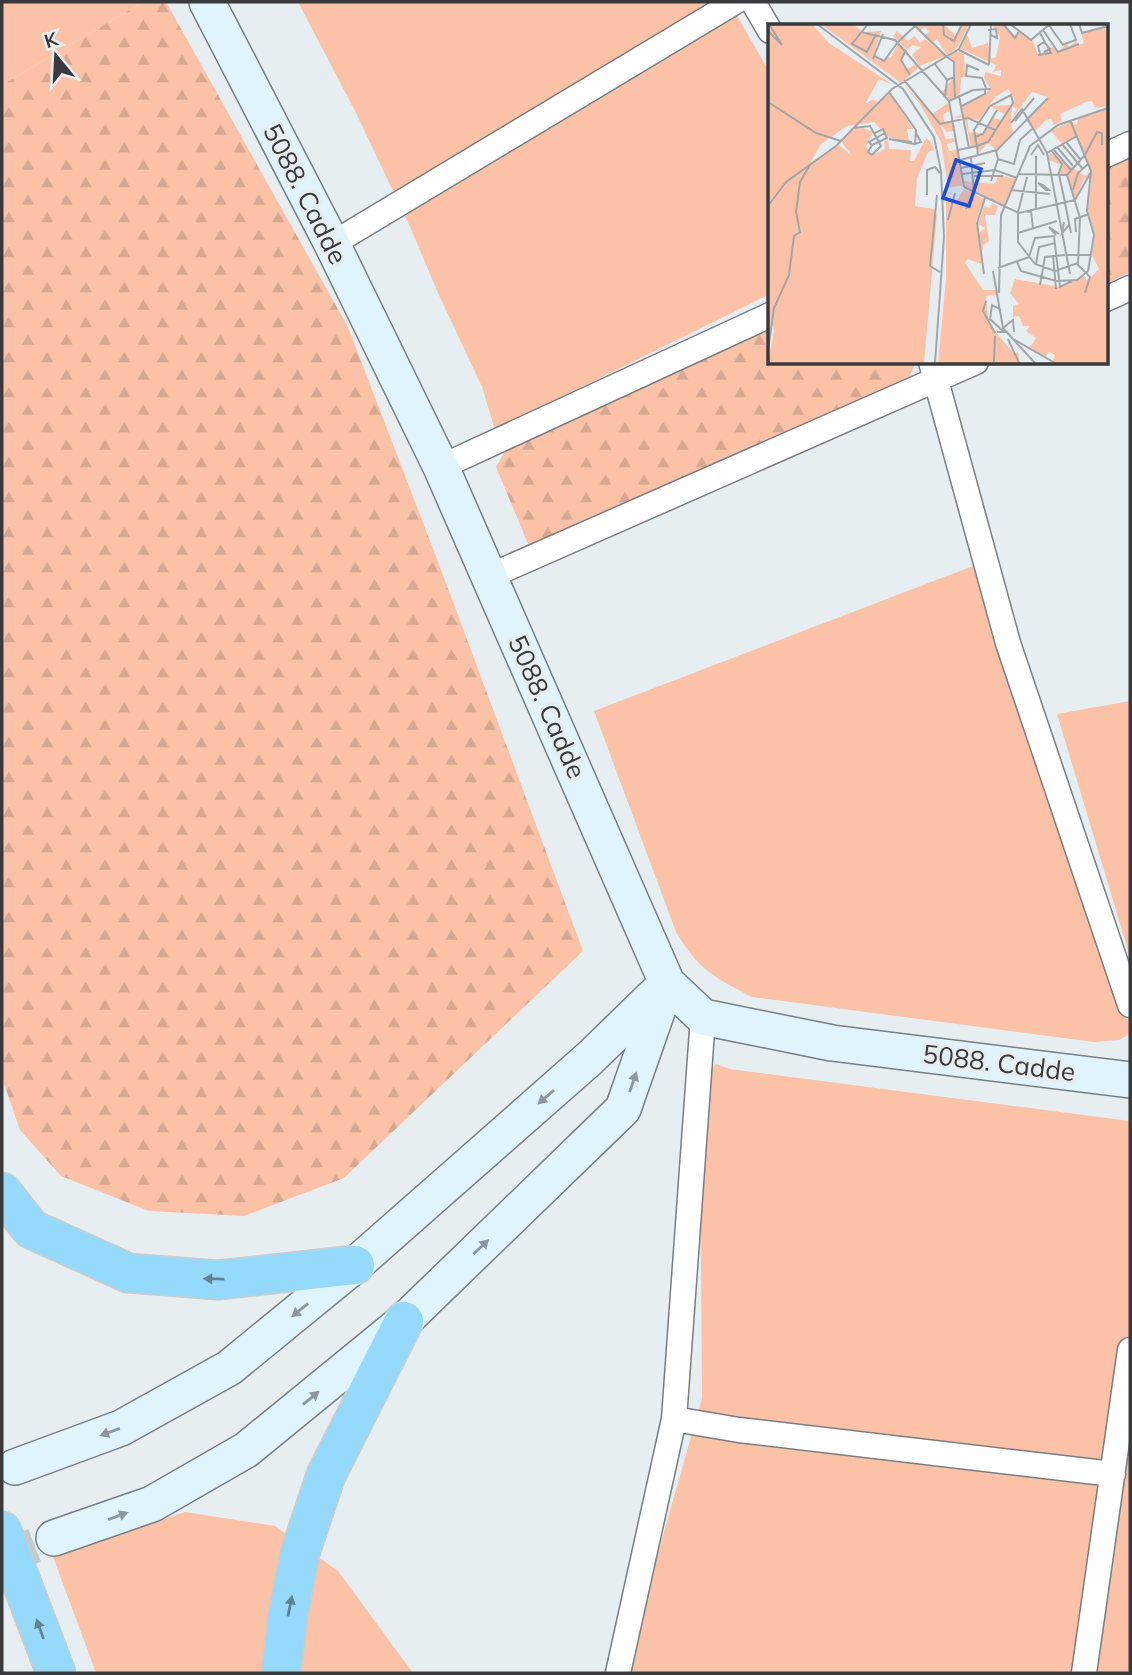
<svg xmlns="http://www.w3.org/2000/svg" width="1132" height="1675" font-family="Mulish,sans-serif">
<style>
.grass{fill:#fbc2a7}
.forest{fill:url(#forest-firs)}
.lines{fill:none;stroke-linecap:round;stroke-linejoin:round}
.secondary-tunnel{stroke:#c4cace;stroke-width:35;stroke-dasharray:35 18;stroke-linecap:butt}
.street-casing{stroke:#787e82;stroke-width:27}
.secondary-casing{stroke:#787e82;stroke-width:38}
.highway-casing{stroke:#cbcccc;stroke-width:41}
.street{stroke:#fff;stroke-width:24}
.secondary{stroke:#e0f4fe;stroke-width:35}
.highway{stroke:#96dafb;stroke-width:38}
.oneway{fill:#8c979d}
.oneway2{fill:#628292}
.labels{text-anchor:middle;stroke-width:7;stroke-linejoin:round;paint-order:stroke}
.street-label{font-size:26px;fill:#383a3c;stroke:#e7eef2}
.inset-road{fill:none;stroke:#a1a6a9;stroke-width:2}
.view{fill:#1d4ed8;fill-opacity:0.15;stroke:#1d4ed8;stroke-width:3.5}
.inset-edge{fill:none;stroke:#383a3c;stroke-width:3.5}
</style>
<defs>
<pattern id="forest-firs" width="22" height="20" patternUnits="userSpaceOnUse" patternTransform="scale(1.75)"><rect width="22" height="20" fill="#fbc2a7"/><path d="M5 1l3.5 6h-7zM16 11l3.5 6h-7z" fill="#d8a791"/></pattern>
</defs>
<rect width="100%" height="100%" fill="#e7eef2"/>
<path class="grass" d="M 2,2 L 143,2 L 2,85 Z
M 298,2 L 729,2 L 770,73 L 770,294 L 495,430 L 482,387 L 438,293 L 411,229 L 356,113 Z
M 978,564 L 1130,1028 L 1130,1034 L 1119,1040 L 1094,1042 L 752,997 C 712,976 700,971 676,932 L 594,711 Z
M 1130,701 L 1130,957 L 1057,714 Z
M 716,1064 L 730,1069 L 1130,1121 L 1130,1673 L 624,1673 L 702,1398 L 701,1259 L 698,1163 L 703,1077 Z
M 185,1512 L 275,1526 L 338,1571 L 413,1673 L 96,1673 L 52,1554 Z"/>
<path class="forest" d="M 143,2 L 166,2 L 348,327 L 440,567 L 583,951 L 344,1178 L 244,1216 L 149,1211 L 61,1176 L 20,1130 L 2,1078 L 2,85 Z
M 1130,156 L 1130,272 L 1106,284 L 1106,168 Z
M 770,323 L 770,362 L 916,363 L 906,383 L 531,551 L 496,467 L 507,448 Z"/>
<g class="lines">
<path class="secondary-tunnel" d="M 2,1558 L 54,1538"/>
<g class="street-casing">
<path id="street" d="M 753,2 L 770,31
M 1106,155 L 1130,144
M 332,244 L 735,2
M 1106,299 L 1130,288
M 931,362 L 1008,643 L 1130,1005
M 441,467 L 770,315
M 490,576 L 976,362
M 674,1419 L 739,1430 L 1113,1474
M 618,1673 L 674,1419 L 703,1017
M 1084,1673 L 1130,1350"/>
</g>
<g class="secondary-casing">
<path id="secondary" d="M 207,2 L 332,244 L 441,467 L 667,983 L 703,1017 L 832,1043 L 1130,1080
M 15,1467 L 121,1428 L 229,1368 L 355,1265 L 590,1058 L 662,988
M 54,1538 L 152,1504 L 246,1450 L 404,1321 L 623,1109 L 667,983"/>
</g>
<g class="highway-casing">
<path id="highway" d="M 2,1192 L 31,1229 L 128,1273 L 218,1280 L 355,1265
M 2,1531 L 56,1673
M 281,1673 L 288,1614 L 300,1553 L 326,1475 L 404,1321"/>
</g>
<use href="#street" class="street"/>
<use href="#secondary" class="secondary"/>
<use href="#highway" class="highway"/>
</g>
<defs><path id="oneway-solid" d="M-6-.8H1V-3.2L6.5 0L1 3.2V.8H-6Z" transform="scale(1.75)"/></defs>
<g class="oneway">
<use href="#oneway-solid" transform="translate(633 1082) rotate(-71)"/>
<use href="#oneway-solid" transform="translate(546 1097) rotate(139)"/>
<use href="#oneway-solid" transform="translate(481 1247) rotate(-44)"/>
<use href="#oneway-solid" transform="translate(300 1310) rotate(141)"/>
<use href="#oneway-solid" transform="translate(311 1398) rotate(-39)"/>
<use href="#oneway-solid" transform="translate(110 1432) rotate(160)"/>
<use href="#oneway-solid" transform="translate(118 1516) rotate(-20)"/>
</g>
<g class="oneway2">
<use href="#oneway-solid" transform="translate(214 1279) rotate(-179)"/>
<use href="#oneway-solid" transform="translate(290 1606) rotate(-79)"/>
<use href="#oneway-solid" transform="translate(40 1629) rotate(-110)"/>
</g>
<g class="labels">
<g class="street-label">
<text transform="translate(305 194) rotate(63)" y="9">5088. Cadde</text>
<text transform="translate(547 707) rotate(66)" y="9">5088. Cadde</text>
<text transform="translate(999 1063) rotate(7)" y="9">5088. Cadde</text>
</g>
</g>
<g transform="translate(768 24)">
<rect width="340" height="340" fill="#e7eef2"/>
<path d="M 0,0 L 44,0 L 61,19 L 125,61 L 111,55 L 97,80 L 105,75 L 110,79 L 122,69 L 145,105 L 139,105 L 141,117 L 120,113 L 106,98 L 79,102 L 53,120 L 42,139 L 71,121 L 84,132 L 73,117 L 86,105 L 95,104 L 105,108 L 98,123 L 104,131 L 117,125 L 116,117 L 120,116 L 121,125 L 143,126 L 142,137 L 146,137 L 158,114 L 163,118 L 166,126 L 160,128 L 149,154 L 147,182 L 166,185 L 169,191 L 156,339 L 0,339 L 6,307 L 5,300 L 0,314 ZM 53,0 L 85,0 L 95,8 L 113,7 L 105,33 L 113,37 L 124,32 L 130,19 L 138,26 L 133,35 L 139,45 L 148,40 L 150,44 L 133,59 ZM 174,0 L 176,12 L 187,18 L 176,11 L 175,0 L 189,12 L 193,2 L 189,0 L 201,0 L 190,23 L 179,31 L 169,15 L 163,20 L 156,12 L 161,8 L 157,3 L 152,7 L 148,2 ZM 224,0 L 235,0 L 247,15 L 251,8 L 265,17 L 270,31 L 285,23 L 290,28 L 299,19 L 301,24 L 308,16 L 310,21 L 316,19 L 313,8 L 339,3 L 339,82 L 327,84 L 324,77 L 318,78 L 292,90 L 294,97 L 286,101 L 283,95 L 278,96 L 267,107 L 258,97 L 280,73 L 264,68 L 243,96 L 249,85 L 244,82 L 243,100 L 245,108 L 228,126 L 220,119 L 211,129 L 209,122 L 203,123 L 197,94 L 185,93 L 195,91 L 194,83 L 223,65 L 216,54 L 217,48 L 233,52 L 233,46 L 225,48 L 228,41 L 193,25 L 199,10 L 204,24 L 220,19 L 223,35 L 228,33 L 232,13 ZM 240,65 L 246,75 L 243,81 L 222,82 L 236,90 L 233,96 L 225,94 L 214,109 L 201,108 L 199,94 L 211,96 L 227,73 ZM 129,7 L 140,17 L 147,12 L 152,19 L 157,15 L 177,32 L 152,42 L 144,31 L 153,23 L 144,21 L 139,26 L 125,12 ZM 189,27 L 196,30 L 197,53 L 193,54 L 192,70 L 182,76 L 174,68 L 186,53 L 186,37 L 180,33 ZM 136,56 L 164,90 L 180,79 L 182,87 L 174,91 L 177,99 L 184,97 L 186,107 L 179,108 L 172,100 L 178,115 L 187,114 L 188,117 L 179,120 L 181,127 L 189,126 L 191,137 L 184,139 L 170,102 ZM 339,85 L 339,339 L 284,339 L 287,331 L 281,328 L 276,334 L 262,323 L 268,314 L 258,307 L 262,302 L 255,302 L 251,292 L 245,293 L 245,282 L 251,280 L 242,269 L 247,255 L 292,263 L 316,252 L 319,256 L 331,245 L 324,231 L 326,211 L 320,188 L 323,155 L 316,154 L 307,175 L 298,150 L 290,151 L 294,141 L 281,136 L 281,128 L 317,152 L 323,148 L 309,112 L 294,120 L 283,107 L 303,97 L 309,101 L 310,94 ZM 231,151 L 248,155 L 236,181 L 196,162 L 196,157 L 226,160 ZM 196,165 L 216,175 L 208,197 L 214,240 L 199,235 L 197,239 L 215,266 L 228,266 L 230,271 L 218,272 L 221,300 L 246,330 L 250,328 L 252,339 L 170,339 L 178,254 L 178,172 L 186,181 ZM 224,179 L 230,182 L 227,191 L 217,191 L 221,217 L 215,221 L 214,230 L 211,209 L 217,204 L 210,200 L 216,182 L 222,184 Z" fill="#fbc2a7" fill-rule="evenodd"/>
<path d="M 134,59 L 155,81 L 170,101 L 184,139 L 191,137 L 194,162 L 180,163 L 173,118 L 152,80 Z" fill="#fbc2a7"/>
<path class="inset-road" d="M 49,0 L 135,65 L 166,113 L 173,147 L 176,213 L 167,339M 100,0 L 84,20 L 99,28 L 108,10M 145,0 L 179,33M 175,0 L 176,11 L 186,17 L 193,2M 235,0 L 247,14 L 251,7M 242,0 L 263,16 L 282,0M 311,0 L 314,9 L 340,2M 281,1 L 295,21M 220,6 L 228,5 L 229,14 L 223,11M 275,6 L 290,28 L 311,20M 0,7 L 14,21 L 1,0M 93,8 L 127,16 L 181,77 L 196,163M 130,18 L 148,1M 294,21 L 308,16 L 302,0M 138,26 L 133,36 L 142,51M 191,26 L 221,41M 272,30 L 270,22 L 276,18 L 282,25 L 276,28M 270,31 L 283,29 L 272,9M 106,32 L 116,37 L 130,18M 105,35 L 115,10M 166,39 L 179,56 L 177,73M 221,41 L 223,0M 211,46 L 199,41 L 198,52 L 214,54 L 218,64M 186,53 L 187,74M 136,56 L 172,100 L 200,94 L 227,106M 179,56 L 186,53 L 186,38 L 179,33M 121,68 L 148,106 L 147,120 L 153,118 L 148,109M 191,72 L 201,124M 181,77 L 205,66 L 223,65M 0,78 L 48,109 L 73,117M 194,82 L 217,70 L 217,65M 247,97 L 266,74M 243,99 L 254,85 L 279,129 L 302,250M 85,104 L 102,102 L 111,118M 207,113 L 215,110 L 229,86M 121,115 L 146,120M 121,115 L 144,118M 298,118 L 312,135M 294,120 L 314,144M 104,121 L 119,114 L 115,105 L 107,109M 104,121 L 100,128 L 104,131 L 113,122 L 111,118M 104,121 L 101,118 L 117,109M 289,123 L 305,142M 190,126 L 209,122 L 217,119 L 220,118 L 245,79 L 243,71 L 222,82 L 206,106 L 207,113 L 209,122 L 210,132M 283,126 L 294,140 L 290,151M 286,126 L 303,146M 279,129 L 309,112M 263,131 L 270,121 L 276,131M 268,132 L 268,184M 230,135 L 246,140 L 252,116 L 264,105M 192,136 L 229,126 L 280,74M 193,144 L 217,139M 194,150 L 227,146 L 249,154M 250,150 L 299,151M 291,151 L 297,178M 299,151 L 317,131 L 329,108 L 334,109 L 334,121M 206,152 L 235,152M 259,153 L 250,188 L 250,218 L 267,240 L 287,247 L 310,239 L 312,194 L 299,151M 223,157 L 230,135 L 228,127M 270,159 L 275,161 L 281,166 L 278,166 ZM 196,163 L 251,189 L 307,176M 244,166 L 282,170M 305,166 L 310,149 L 320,140M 159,171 L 159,146 L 167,143 L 172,149M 169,171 L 162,242 L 172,248M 307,176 L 323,148M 297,179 L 303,209M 0,182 L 18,158 L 68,122 L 124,65 L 191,25 L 203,0M 198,185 L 206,169 L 203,134M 259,188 L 263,187 L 265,204M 180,196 L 187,169M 296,198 L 294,209 L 301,201M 308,208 L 307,195 L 321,190M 250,209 L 289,197M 288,211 L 281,203 L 291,210M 286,212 L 292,263 L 304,257M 285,231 L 288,265M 298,231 L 322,231M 261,233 L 267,214 L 287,212M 249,238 L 253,247 L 288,257 L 309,256 L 320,247 L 326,211 L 319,187 L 323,147 L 302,96M 268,240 L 271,223 L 287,219M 309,240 L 322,253 L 317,269M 230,244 L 261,233M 225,247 L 235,304 L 267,339M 216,250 L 209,199 L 217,174M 272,261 L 277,233 L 297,231M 231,269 L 233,191 L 262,122 L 290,101 L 340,84M 218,277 L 215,287 L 227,309M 235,304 L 245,296 L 246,308M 229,308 L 236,308 L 222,295 L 224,281 L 233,286M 240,315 L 251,339M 245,315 L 287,339M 0,327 L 6,284 L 21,251 L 26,212 L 32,208 L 28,188 L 32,158 L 42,141M 226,338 L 227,312"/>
<path class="view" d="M 188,136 L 213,145 L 201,182 L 175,174 Z"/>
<rect width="340" height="340" class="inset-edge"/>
</g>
<rect width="1132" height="1675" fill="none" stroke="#383a3c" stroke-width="7"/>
<g transform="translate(56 56) rotate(342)" stroke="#e7eef2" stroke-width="5" paint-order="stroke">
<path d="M0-5L12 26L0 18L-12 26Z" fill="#383a3c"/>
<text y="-10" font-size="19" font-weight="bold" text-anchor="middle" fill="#383a3c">K</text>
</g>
</svg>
